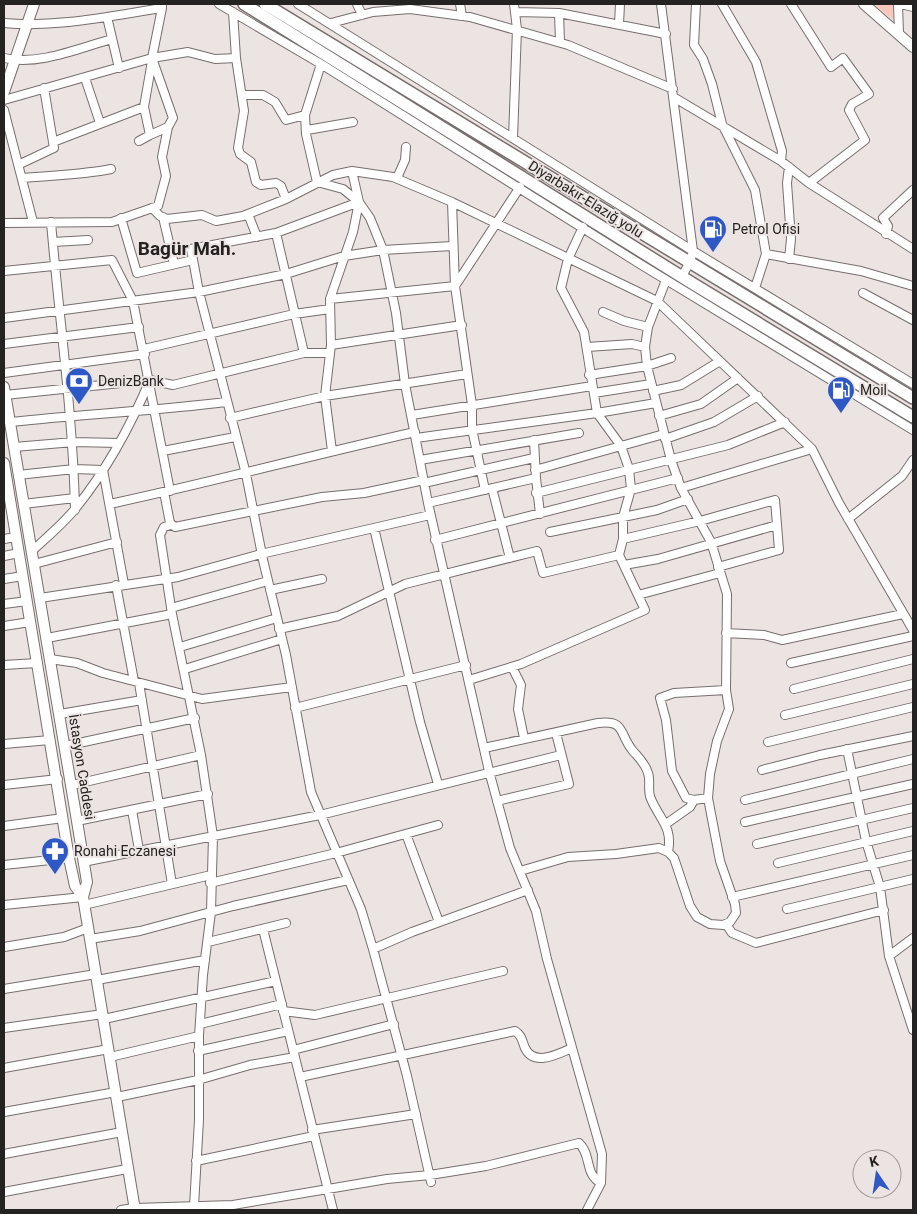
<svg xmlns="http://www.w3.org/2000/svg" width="917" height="1214" font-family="Roboto,sans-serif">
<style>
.green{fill:#fbc7bd}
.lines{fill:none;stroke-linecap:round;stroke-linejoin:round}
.minor-casing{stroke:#766f6e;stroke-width:10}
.major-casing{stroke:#766f6e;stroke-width:12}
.highway-casing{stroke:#766f6e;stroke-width:14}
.minor{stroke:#fff;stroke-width:8}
.major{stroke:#fff;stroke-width:10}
.highway{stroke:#fff;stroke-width:11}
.labels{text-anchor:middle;stroke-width:4;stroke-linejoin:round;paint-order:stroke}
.street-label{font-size:14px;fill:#252322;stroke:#ece4e3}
.poi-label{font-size:14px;fill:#252322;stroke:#ece4e3;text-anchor:start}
.district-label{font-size:19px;font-weight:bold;fill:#252322;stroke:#ece4e3}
</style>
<rect width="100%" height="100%" fill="#ece4e3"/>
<path class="green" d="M 874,4 L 893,4 L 893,20 Z"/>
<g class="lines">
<g class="minor-casing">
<path id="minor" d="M 219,4 L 321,64 L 640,264 L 913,430
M 298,4 L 693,251 L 913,384
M 357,4 L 362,15
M 460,4 L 462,16
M 661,4 L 693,251 L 690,262 L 682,276
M 696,4 L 694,45 L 703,59 L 712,84 L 722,124 L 755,190 L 766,254 L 755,288
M 722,4 L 756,62 L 782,151 L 781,161
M 791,4 L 831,67 L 843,58 L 869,94 L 852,104 L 849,110 L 865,140 L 809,183
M 898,4 L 899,34
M 901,4 L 913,7
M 515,12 L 559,13 L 666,34
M 559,13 L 560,42
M 107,17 L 119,68
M 4,23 C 56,28 110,16 162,8 L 162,4
M 331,23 L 373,12 L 410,9 L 470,17 L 568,45 L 673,89
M 619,24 L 620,4
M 4,58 C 39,66 79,48 112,39
M 152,58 L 188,52 L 215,59 L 236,58 L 233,12
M 236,58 L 244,111 L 238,148 L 240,154 L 251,162 L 256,182 L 261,185 L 276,183 L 281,186 L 286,199
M 85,78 L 100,123
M 243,95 L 263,95 L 275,102 L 286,120 L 305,115
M 675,98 L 781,161 L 809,183 L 913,249
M 4,100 L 152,58 L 162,8
M 4,110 L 33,222
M 307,130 L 353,122
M 150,135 L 168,127
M 513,138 L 517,29 L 514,4
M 139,141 L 150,135 L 144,107 L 152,61
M 53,142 L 144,107
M 20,164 L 54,148 L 44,88
M 23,178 C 52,175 82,175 111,169
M 397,178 L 405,160 L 406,147
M 317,182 L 343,189 L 359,202 L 370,218 L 383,250 L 396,313 L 405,384 L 428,503 L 489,771 L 510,848 L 536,911 L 547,959 L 602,1154 L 601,1183 L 587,1210
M 317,182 L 306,134 L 305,115 L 321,64
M 359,202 L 276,233 L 191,249 L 199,292 L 246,474 L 263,560 L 286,655 L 311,792 L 361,909 L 373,949 L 407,1076 L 431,1182
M 452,202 L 455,286 L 472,405 L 472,429 L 485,490
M 152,208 L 160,216 L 167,219 L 202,215 L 216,221 L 243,216 L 286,199 L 333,175 L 352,171 L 393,177 L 452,202 L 657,301 L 812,449 L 839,503 L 913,630
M 248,214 L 257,237
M 163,217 L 174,264
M 121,218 L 137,273 L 193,260
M 51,222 C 59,318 73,413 75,510
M 4,223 L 112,222 L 158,206 L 166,176 L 162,157 L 168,127 L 173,118 L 152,58
M 276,233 L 304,353
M 886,234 L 888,226 L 883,218 L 913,190
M 53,242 L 88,240
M 766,254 L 861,271 L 913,286
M 789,259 L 791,239 L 787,183 L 789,167
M 4,271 L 112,260 L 133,301 L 170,491
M 863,293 L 913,320
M 330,299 L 455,286 L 520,187
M 603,312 L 624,321 L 648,327
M 4,318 L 199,292 L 286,274 L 344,256 L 383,250 L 452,246
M 4,344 L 139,327
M 331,345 L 462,325
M 587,347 L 632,344 L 645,347
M 144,349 L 294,314 L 330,309
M 4,373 L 145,354
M 589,375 L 647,366 L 671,358
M 653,391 L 681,385 L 720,361
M 594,393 L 651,384
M 5,395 L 150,380 L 173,385 L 304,353 L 330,353
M 412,415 L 592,386
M 659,416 L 701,404 L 738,378
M 230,418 L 325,396 L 467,374
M 10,422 C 82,414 154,411 226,402
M 416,438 L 597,413 L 656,403
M 665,439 L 714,422 L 758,396
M 14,447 L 74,442 L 118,443
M 163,451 L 235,437
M 332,451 L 325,396 L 331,345 L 330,299 L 353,232 L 359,202 L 352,171
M 420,460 L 579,433
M 535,470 L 664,434
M 18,475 L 74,469 L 103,470 L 124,584
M 536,478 L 540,514
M 424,483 L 534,458
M 492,488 L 510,558
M 681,488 L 812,449
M 164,492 L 170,523 L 175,527 L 322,497 L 364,493 L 424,480
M 536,493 L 728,445 L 785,422
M 428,503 L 536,478 L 534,440
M 23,504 L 75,498
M 110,504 C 212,482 313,455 415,432
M 848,519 L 902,476 L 913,460
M 171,525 L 164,527 L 160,535 L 172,614 L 201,755 L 213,836 L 211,912 L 203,975 L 199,1036 L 199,1120 L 194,1206
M 374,528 L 420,722 L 438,784
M 550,532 L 657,510 L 688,499
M 4,539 L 16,537
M 623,539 L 700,521 L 775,500 L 779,550 L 718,567
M 435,540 L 678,478
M 32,551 C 46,538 63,524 75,509 C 106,471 131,425 150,380
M 4,556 L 19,553
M 34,564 L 117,542
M 624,565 L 658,559 L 777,525
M 4,579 L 23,576
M 116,585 L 134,681
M 270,590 L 322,579
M 638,595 L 720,573
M 40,598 L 178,577 L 261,554 L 430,515
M 4,604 L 27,601
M 171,608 L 268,581
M 4,626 L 30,622
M 279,629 L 338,616 L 405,584 L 537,551 L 543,573 L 619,555
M 726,633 L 764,635 L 782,640 L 903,614
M 47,638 L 172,614
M 180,647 L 277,618
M 50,659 L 77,663 L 103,673 L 202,699 L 292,687
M 791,663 L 913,636
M 4,665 L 37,663
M 512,667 L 521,685 L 518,709 L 524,738
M 185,669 L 282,639
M 469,680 L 521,664 L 645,610 L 619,555 L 623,539 L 623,517 L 631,489 L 629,469 L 621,446 L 597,413 L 584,332 L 561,288 L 568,259 L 583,227
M 139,683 L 172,884
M 794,689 L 913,659
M 295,708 L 466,665
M 60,714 L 142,700
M 785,715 L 913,684
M 768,742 L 913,707
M 4,744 L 50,740
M 65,746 L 195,718
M 484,748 L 598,723 C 626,719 619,735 633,751 C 639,758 645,763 648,773 C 651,781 647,791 651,799 C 660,820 673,827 668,852
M 847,749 L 866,841 L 880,887 L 889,956 L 913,1030
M 762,770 L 820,755 L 913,736
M 4,785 L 58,779
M 72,785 L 201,755
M 708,798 L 694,800 L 686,798 L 672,771 L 666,720 L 660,698 L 674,693 L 726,690
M 745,800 L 913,759
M 497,801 L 569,784 L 556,733
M 132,810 L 139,850
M 77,821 L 208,794
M 745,822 L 913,784
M 666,824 L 690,807 L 694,800
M 4,826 L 63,818
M 406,834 L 439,922
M 757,844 L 913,808
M 83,862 L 320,815 L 561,755
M 778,863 L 913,831
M 4,865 L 69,858
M 520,871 L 568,857 L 616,854 L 659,848 L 668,852 L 674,858 L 690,906 L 697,917 L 710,924 L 723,925 L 730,922 L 736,913 L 735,904 L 720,861 L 708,798 L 710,774 L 717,741 L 729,709 L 726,690 L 727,594 L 711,542 L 681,488 L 671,460 L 647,366 L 645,347 L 648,327 L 666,280
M 210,883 L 336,853 L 438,825
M 732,897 L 913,855
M 4,905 L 83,897
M 84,905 L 211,875
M 787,909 L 913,879
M 726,924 L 732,933 L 756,943 L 884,910
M 263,929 L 333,1210
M 90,939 L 140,931 L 233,906 L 348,880
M 208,942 L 286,923
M 4,947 L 64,937 L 88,928
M 373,949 L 412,932 L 528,890
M 889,956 L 913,938
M 97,980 L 205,960
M 4,989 L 96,974
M 283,1011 L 315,1015 L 503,971
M 104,1019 L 276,981
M 200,1024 L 282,1004
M 4,1028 L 103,1014
M 293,1050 L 394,1024
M 198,1051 L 288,1031
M 110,1057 L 199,1036
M 4,1068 L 109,1049
M 300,1077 L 515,1031 C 522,1035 522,1041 525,1048 C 534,1067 558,1054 572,1048
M 117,1097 L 198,1080 L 250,1065 L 295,1057
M 4,1112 L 116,1092
M 312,1130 L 416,1114
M 4,1154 L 122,1132
M 196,1161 L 314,1136
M 4,1192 L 127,1169
M 121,1210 L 134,1208 L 233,1205 L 387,1179 L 430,1175 L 486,1166 L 579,1143 C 592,1155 584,1174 601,1183"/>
</g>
<g class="major-casing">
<path id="major" d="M 864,4 L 913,47
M 4,92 L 34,4
M 4,387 L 77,821 L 87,882 L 83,897 L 135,1210
M 4,463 L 69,858 L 75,886 L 83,897"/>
</g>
<g class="highway-casing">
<path id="highway" d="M 244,4 L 695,285 L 913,417
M 265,4 L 913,398"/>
</g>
<use href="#minor" class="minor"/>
<use href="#major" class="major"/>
<use href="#highway" class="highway"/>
</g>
<defs>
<g id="fuel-pin" transform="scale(1.4375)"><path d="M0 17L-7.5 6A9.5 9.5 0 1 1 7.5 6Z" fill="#2f58c7" stroke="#ece4e3"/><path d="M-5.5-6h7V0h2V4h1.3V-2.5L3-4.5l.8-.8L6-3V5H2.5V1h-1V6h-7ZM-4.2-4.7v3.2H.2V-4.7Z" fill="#fff"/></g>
<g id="bank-pin" transform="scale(1.4375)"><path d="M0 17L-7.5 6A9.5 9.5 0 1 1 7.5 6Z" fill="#2f58c7" stroke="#ece4e3"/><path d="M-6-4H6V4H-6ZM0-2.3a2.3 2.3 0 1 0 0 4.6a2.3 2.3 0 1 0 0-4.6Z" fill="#fff"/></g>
<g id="pharmacy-pin" transform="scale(1.4375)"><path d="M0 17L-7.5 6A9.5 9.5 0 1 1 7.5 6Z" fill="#2f58c7" stroke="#ece4e3"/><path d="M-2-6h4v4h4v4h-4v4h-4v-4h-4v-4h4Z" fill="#fff"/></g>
</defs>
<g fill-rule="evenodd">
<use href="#fuel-pin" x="713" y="229"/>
<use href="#bank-pin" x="79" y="381"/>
<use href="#fuel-pin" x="841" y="390"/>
<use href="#pharmacy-pin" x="55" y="851"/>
</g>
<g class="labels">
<g class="street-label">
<text transform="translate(586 199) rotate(32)" y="5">Diyarbakır-Elazığ yolu</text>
<text transform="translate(82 767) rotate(81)" y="5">İstasyon Caddesi</text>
</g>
<g class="poi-label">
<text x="732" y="234">Petrol Ofisi</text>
<text x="98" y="386">DenizBank</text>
<text x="860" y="395">Moil</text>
<text x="74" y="856">Ronahi Eczanesi</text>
</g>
<g class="district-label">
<text x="187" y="255">Bagür Mah.</text>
</g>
</g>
<rect width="917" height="1214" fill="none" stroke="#252322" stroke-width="10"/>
<g transform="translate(877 1174) rotate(347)"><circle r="24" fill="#ece4e3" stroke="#9c9796"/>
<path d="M0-4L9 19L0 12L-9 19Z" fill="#2f58c7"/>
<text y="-8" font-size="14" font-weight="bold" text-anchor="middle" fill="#252322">K</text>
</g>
</svg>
